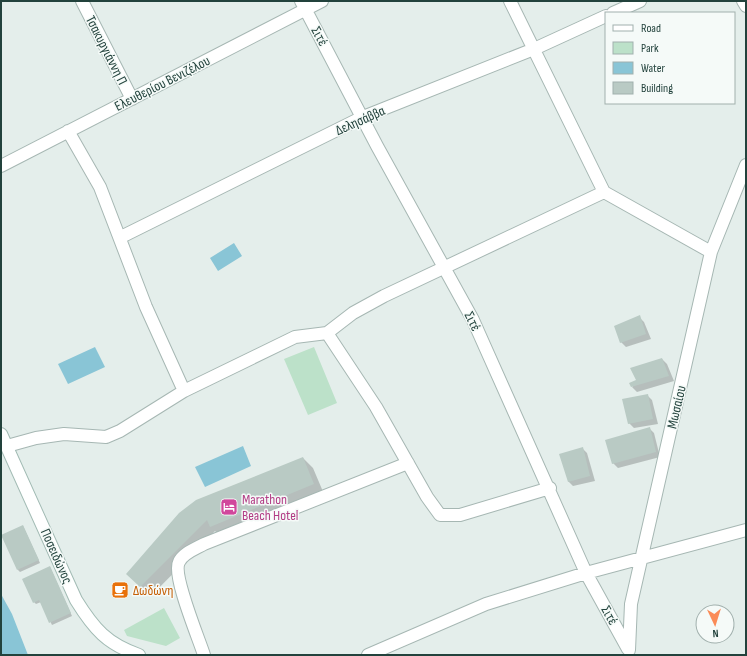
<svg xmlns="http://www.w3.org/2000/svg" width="747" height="656" font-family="'Sofia Sans Condensed',sans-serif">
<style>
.green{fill:#bce1c9}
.water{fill:#89c5d6}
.shadow{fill:#0003}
.building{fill:#b9cac4}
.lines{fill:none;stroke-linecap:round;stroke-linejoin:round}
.street-casing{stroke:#a6b7b3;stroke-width:14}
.secondary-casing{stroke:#a2bbb4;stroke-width:14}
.street{stroke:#fff;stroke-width:12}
.secondary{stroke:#fff;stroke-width:12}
.labels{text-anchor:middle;stroke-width:3;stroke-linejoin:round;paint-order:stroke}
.street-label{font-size:14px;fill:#22423c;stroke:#f5faf8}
.hotel-label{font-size:14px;fill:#b23c85;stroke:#f5faf8;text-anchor:start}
.food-label{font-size:14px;fill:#c56008;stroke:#f5faf8;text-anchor:start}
</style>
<rect width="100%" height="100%" fill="#e4eeeb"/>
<path class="green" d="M 314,347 L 337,403 L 308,415 L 284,359 Z
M 164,608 L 180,638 L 166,646 L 127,636 L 124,630 Z"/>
<path class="water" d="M 234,243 L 242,256 L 218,271 L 210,258 Z
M 95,347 L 105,367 L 68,384 L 58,364 Z
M 243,446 L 251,466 L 205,487 L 195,467 Z
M 1,594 L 12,614 L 28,655 L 1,655 Z"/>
<path class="shadow" d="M 639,317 L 644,322 L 651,339 L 626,347 L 621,342 Z
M 662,359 L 667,364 L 674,381 L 637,392 L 632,387 Z
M 647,395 L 652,400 L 658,424 L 634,428 L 629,423 Z
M 649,428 L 654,433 L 660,457 L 618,468 L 613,463 Z
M 582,448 L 587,453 L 595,481 L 573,486 L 568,481 Z
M 303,458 L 313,468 L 324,494 L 221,537 L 215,531 L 151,596 L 137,584 L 180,514 Z
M 23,526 L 40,563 L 20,572 L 18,570 Z
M 50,567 L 72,616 L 52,625 L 41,602 L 36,604 L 34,602 Z"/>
<path class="building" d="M 640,315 L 646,334 L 620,343 L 614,326 Z
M 662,358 L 669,376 L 631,387 L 629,383 L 636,380 L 630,368 Z
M 648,394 L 653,419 L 628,424 L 622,399 Z
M 650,427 L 656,452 L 612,464 L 605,440 Z
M 583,447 L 590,476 L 568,482 L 559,454 Z
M 303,457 L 314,484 L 210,527 L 207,520 L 140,587 L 126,574 L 179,513 L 196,500 Z
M 23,525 L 39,560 L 17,570 L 1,535 Z
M 50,566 L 71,613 L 49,623 L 39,600 L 33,603 L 22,579 Z"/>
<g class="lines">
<g class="street-casing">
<path id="street" d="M 82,1 L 132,99
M 301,1 L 377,146 L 473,320 L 586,573 L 628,649
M 510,1 L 604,192 L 711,252
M 743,1 L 746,6
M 613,13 L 640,1
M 68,131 L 100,187 L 146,307 L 184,391
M 1,166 L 322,1
M 121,237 L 363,117 L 534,49 L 606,16
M 327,333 L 353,313 L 384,296 L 604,192
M 7,446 L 36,438 L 64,434 L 106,437 L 120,431 L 184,391 L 295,337 L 327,333 L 376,407 L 427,497 L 440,515 L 460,515 L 550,488
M 629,650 L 631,604 L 711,252 L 746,165
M 204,655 C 199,639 172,575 179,562 C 183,553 195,549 204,544 L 408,463
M 368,655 L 486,604 L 586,573 L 746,530"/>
</g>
<g class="secondary-casing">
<path id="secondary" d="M 1,434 L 76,600 C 94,629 107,644 139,655"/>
</g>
<use href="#street" class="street"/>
<use href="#secondary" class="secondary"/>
</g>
<defs>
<g id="hotel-square" transform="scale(0.9)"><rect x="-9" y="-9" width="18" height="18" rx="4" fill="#d1479c" stroke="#f5faf8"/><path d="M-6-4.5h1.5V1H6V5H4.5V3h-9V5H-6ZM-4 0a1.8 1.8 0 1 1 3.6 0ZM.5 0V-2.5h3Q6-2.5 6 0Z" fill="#fff"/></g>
<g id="cafe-square" transform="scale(0.9)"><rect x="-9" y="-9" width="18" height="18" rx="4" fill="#e8710a" stroke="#f5faf8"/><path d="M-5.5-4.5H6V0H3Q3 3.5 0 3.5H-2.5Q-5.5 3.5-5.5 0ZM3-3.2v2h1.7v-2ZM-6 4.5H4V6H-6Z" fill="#fff"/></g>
</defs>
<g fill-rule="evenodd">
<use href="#hotel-square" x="229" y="507"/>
<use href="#cafe-square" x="120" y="590"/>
</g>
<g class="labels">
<g class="street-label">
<text transform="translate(320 36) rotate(62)" y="5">Σιτέ</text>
<text transform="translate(107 50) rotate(63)" y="5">Τσακυργιάννη Π</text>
<text transform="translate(162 83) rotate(-27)" y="5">Ελευθερίου Βενιζέλου</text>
<text transform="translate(360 120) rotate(-24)" y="5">Δελησάββα</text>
<text transform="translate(473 321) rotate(64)" y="5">Σιτέ</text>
<text transform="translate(676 407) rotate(-77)" y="5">Μωσαίου</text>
<text transform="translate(57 556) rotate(66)" y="5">Ποσειδώνος</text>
<text transform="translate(610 615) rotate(61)" y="5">Σιτέ</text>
</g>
<g class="hotel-label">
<text x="242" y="504">Marathon<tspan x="242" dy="16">Beach Hotel</tspan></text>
</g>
<g class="food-label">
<text x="133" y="595">Δωδώνη</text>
</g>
</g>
<rect width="747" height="656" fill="none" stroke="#22423c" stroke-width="4"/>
<rect x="605" y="12" width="130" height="92" fill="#f5faf8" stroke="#a1b0ad"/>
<rect x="613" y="25" width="20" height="6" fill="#ffffff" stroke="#a1b0ad"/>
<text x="641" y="32" font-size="12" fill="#22423c">Road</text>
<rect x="613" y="42" width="20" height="12" fill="#bce1c9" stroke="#a1b0ad"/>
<text x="641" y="52" font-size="12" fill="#22423c">Park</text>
<rect x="613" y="62" width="20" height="12" fill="#89c5d6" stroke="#a1b0ad"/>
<text x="641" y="72" font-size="12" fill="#22423c">Water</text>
<rect x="613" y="82" width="20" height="12" fill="#b9cac4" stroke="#a1b0ad"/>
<text x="641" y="92" font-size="12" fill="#22423c">Building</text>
<g transform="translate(715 624) rotate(176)"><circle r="19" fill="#f5faf8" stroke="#a1b0ad"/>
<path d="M0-3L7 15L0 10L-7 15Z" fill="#fa8b57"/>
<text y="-6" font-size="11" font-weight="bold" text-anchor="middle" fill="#22423c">N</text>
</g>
</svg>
